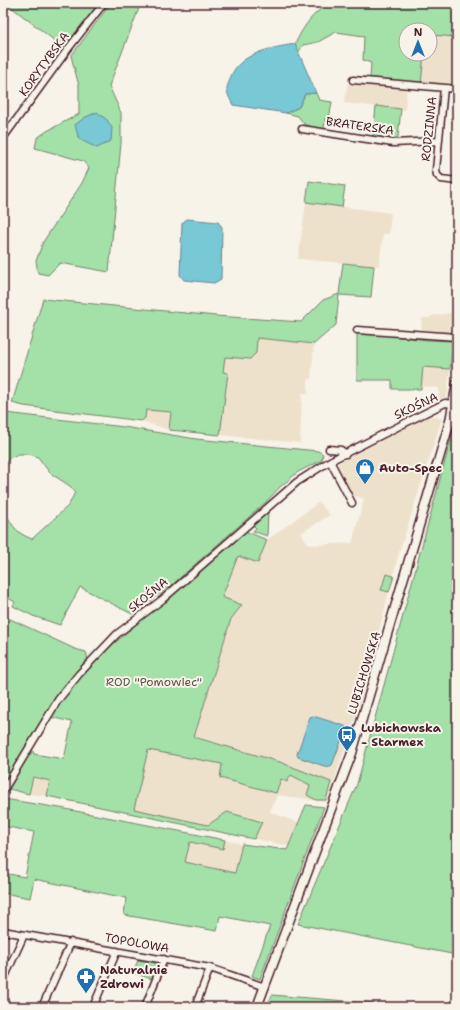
<svg xmlns="http://www.w3.org/2000/svg" width="460" height="1010" font-family="'Shantell Sans',sans-serif">
<style>
.built{fill:#eee1cc}
.green{fill:#a3e1a9;stroke:#76806a}
.water{fill:#79c8d5;stroke:#668491}
.lines{fill:none;stroke-linecap:round;stroke-linejoin:round}
.street-casing{stroke:#4a1f2b;stroke-width:9}
.secondary-casing{stroke:#4a1f2b;stroke-width:11}
.street{stroke:#f7f3e8;stroke-width:6}
.secondary{stroke:#f7f3e8;stroke-width:8}
.labels{text-anchor:middle;stroke-width:4;stroke-linejoin:round;paint-order:stroke}
.street-label{font-size:12px;fill:#4a1f2b;stroke:#f7f3e8}
.poi-label{font-size:12px;font-weight:bold;fill:#4a1f2b;stroke:#f7f3e8;text-anchor:start}
.park-label{font-size:12px;fill:#60504a;stroke:#f7f3e8}
</style>
<rect width="100%" height="100%" fill="#f7f3e8"/>
<filter id="ink" filterUnits="userSpaceOnUse"><feTurbulence type="fractalNoise" baseFrequency=".025" numOctaves="2"/><feDisplacementMap in="SourceGraphic" scale="8" xChannelSelector="R" yChannelSelector="G"/><feConvolveMatrix kernelMatrix="1 2 1 2 8 2 1 2 1" color-interpolation-filters="sRGB"/></filter>
<g filter="url(#ink)">
<path class="built" d="M 430,35 L 457,37 L 457,87 L 421,84 L 424,54 L 430,54 Z
M 348,82 L 407,87 L 405,110 L 344,103 Z
M 306,202 L 391,213 L 389,234 L 383,234 L 379,266 L 298,259 Z
M 450,313 L 456,314 L 454,334 L 421,332 L 422,318 L 429,318 L 432,316 Z
M 257,338 L 314,344 L 311,379 L 308,380 L 308,394 L 302,393 L 300,443 L 220,435 L 228,373 L 223,372 L 225,357 L 256,353 Z
M 423,367 L 450,369 L 447,396 L 439,400 L 439,388 L 421,386 Z
M 146,410 L 171,412 L 169,430 L 141,421 L 145,418 Z
M 431,415 L 442,419 L 399,553 L 362,697 L 327,802 L 277,795 L 270,812 L 299,823 L 289,846 L 121,811 L 137,735 L 224,745 L 194,737 L 231,619 L 242,605 L 222,598 L 238,556 L 258,562 L 267,540 L 319,502 L 330,515 L 301,533 L 309,545 L 352,543 L 364,499 L 352,495 L 337,468 L 338,463 Z
M 33,777 L 50,781 L 47,796 L 29,794 Z
M 225,840 L 242,844 L 236,873 L 185,862 L 190,842 L 223,849 Z"/>
<path class="green" d="M 6,3 L 103,3 L 68,51 Z
M 111,3 L 141,3 L 109,86 L 121,113 L 121,143 L 109,272 L 60,263 L 48,275 L 38,273 L 36,261 L 43,242 L 82,183 L 89,168 L 83,161 L 35,148 L 37,138 L 47,131 L 79,114 L 79,86 L 71,56 Z
M 323,3 L 457,3 L 457,37 L 430,35 L 430,30 L 406,30 L 406,54 L 424,54 L 421,84 L 370,79 L 371,63 L 363,60 L 364,36 L 336,32 L 318,42 L 303,45 L 298,53 L 295,44 C 303,28 309,18 323,7 Z
M 316,93 L 319,100 L 332,102 L 329,119 L 325,118 L 324,130 C 317,129 312,126 305,125 L 298,116 L 286,113 L 299,107 L 305,94 Z
M 376,106 L 401,109 L 398,137 L 394,139 L 373,136 Z
M 309,181 L 345,186 L 342,207 L 306,202 Z
M 343,263 L 374,266 L 371,297 L 339,295 L 336,325 L 314,344 L 257,338 L 256,353 L 250,359 L 225,357 L 223,372 L 228,373 L 220,435 L 169,430 L 171,412 L 146,410 L 145,418 L 141,421 L 24,406 L 12,403 L 43,299 L 216,316 L 301,322 L 323,300 L 339,294 Z
M 357,332 L 428,340 L 453,341 L 450,369 L 423,367 L 421,389 L 392,389 L 392,380 L 357,380 Z
M 6,413 L 124,427 L 196,439 L 318,451 L 323,454 L 322,460 L 298,472 L 280,487 L 266,502 L 173,584 L 132,614 L 80,587 L 60,625 L 33,616 L 13,606 L 15,602 L 3,595 L 3,506 C 10,523 15,533 32,539 L 69,505 L 75,492 L 70,486 L 50,473 L 38,457 L 29,454 L 19,454 L 9,458 L 3,467 L 3,420 Z
M 457,417 L 457,955 L 298,924 L 357,784 Z
M 267,511 L 268,512 L 267,536 L 253,531 L 256,528 L 253,525 Z
M 245,531 L 267,540 L 258,563 L 238,556 L 222,597 L 242,605 L 231,619 L 194,737 L 280,762 L 331,782 L 326,800 L 316,800 L 307,795 L 310,785 L 291,775 L 287,782 L 281,779 L 276,793 L 220,778 L 222,764 L 148,750 L 134,809 L 208,825 L 227,812 L 262,822 L 254,839 L 47,796 L 50,781 L 33,777 L 29,794 L 9,789 L 32,749 L 34,754 L 64,759 L 72,722 L 50,717 L 73,686 L 96,659 Z
M 386,574 L 394,576 L 389,592 L 381,590 Z
M 8,618 L 75,649 L 86,652 L 88,659 L 59,691 L 3,785 L 3,619 Z
M 4,799 L 60,808 L 225,840 L 223,849 L 190,842 L 185,862 L 235,873 L 242,844 L 287,850 L 306,805 L 324,807 L 260,979 L 252,976 L 270,926 L 220,916 L 217,931 L 124,915 L 126,898 L 34,879 L 30,898 L 3,893 L 3,873 L 25,877 L 34,832 L 3,826 Z
M 138,960 L 155,963 L 157,967 L 152,979 L 133,973 Z
M 272,995 L 371,1003 L 390,1007 L 267,1007 Z"/>
<path class="water" d="M 295,44 L 316,93 L 305,94 L 299,107 L 286,113 L 233,105 C 231,101 228,96 227,91 C 226,87 229,83 230,79 C 238,53 271,48 295,44 Z
M 97,112 L 107,120 L 112,128 L 111,141 L 97,148 L 79,139 L 75,125 L 84,118 Z
M 187,219 L 218,222 L 222,227 L 221,279 L 214,283 L 184,280 L 180,275 L 182,223 Z
M 313,716 L 345,726 L 346,728 L 332,765 L 327,767 L 298,757 L 297,754 L 310,717 Z"/>
<g class="lines">
<g class="street-casing">
<path id="street" d="M 353,80 L 457,89
M 444,88 L 436,170 L 437,175 L 441,179 L 457,181
M 302,129 L 393,143 L 438,141
M 3,138 L 68,49 L 104,3
M 357,330 L 457,337
M 329,449 L 341,450 L 346,454
M 330,461 L 352,503
M 3,791 L 58,700 L 79,674 L 117,634 L 163,599 L 297,482 L 330,461 L 425,413 L 445,403 L 454,404
M 3,931 L 210,968 L 265,987
M 3,981 L 24,935
M 42,1007 L 71,942
M 93,1007 L 117,951
M 145,1007 L 164,959
M 195,1007 L 210,968"/>
</g>
<g class="secondary-casing">
<path id="secondary" d="M 257,1007 L 352,753 L 450,421 L 457,383"/>
</g>
<use href="#street" class="street"/>
<use href="#secondary" class="secondary"/>
</g>
</g>
<defs>
<g id="shop-pin" transform="scale(1)"><path d="M0 17L-7.5 6A9.5 9.5 0 1 1 7.5 6Z" fill="#1f6fb2" stroke="#f7f3e8"/><path d="M-5-2.5h2.3a2.7 3.5 0 0 1 5.4 0H5L5.5 6h-11ZM-1.5-2.5h3a1.5 2.3 0 0 0-3 0Z" fill="#fff"/></g>
<g id="bus-pin" transform="scale(1)"><path d="M0 17L-7.5 6A9.5 9.5 0 1 1 7.5 6Z" fill="#1f6fb2" stroke="#f7f3e8"/><path d="M-5-6H5V4H4V6H2V4H-2V6H-4V4H-5ZM-3.5-4V0h7V-4ZM-3.5 1.2v1.5H-2V1.2ZM2 1.2v1.5H3.5V1.2Z" fill="#fff"/></g>
<g id="pharmacy-pin" transform="scale(1)"><path d="M0 17L-7.5 6A9.5 9.5 0 1 1 7.5 6Z" fill="#1f6fb2" stroke="#f7f3e8"/><path d="M-2-6h4v4h4v4h-4v4h-4v-4h-4v-4h4Z" fill="#fff"/></g>
</defs>
<g fill-rule="evenodd">
<use href="#shop-pin" x="365" y="468"/>
<use href="#bus-pin" x="347" y="735"/>
<use href="#pharmacy-pin" x="86" y="977"/>
</g>
<g class="labels">
<g class="street-label">
<text transform="translate(44 64) rotate(-54)" y="4">KORYTYBSKA</text>
<text transform="translate(360 126) rotate(8)" y="4">BRATERSKA</text>
<text transform="translate(429 129) rotate(-84)" y="4">RODZINNA</text>
<text transform="translate(416 406) rotate(-25)" y="4">SKOŚNA</text>
<text transform="translate(148 595) rotate(-39)" y="4">SKOŚNA</text>
<text transform="translate(364 673) rotate(-73)" y="4">LUBICHOWSKA</text>
<text transform="translate(137 943) rotate(10)" y="4">TOPOLOWA</text>
</g>
<g class="poi-label">
<text x="379" y="472">Auto-Spec</text>
<text x="361" y="732">Lubichowska<tspan x="361" dy="14">- Starmex</tspan></text>
<text x="100" y="974">Naturalnie<tspan x="100" dy="14">Zdrowi</tspan></text>
</g>
<g class="park-label">
<text x="154" y="686">ROD "Pomowiec"</text>
</g>
</g>
<rect width="460" height="1010" fill="none" stroke="#f7f3e8" stroke-width="16"/>
<rect x="8" y="8" width="444" height="994" fill="none" stroke="#4a1f2b" stroke-width="1.5" filter="url(#ink)"/>
<g transform="translate(418 42)"><circle r="19" fill="#f7f3e8" stroke="#b29e9c"/>
<path d="M0-3L7 15L0 10L-7 15Z" fill="#1f6fb2"/>
<text y="-6" font-size="11" font-weight="bold" text-anchor="middle" fill="#4a1f2b">N</text>
</g>
</svg>
